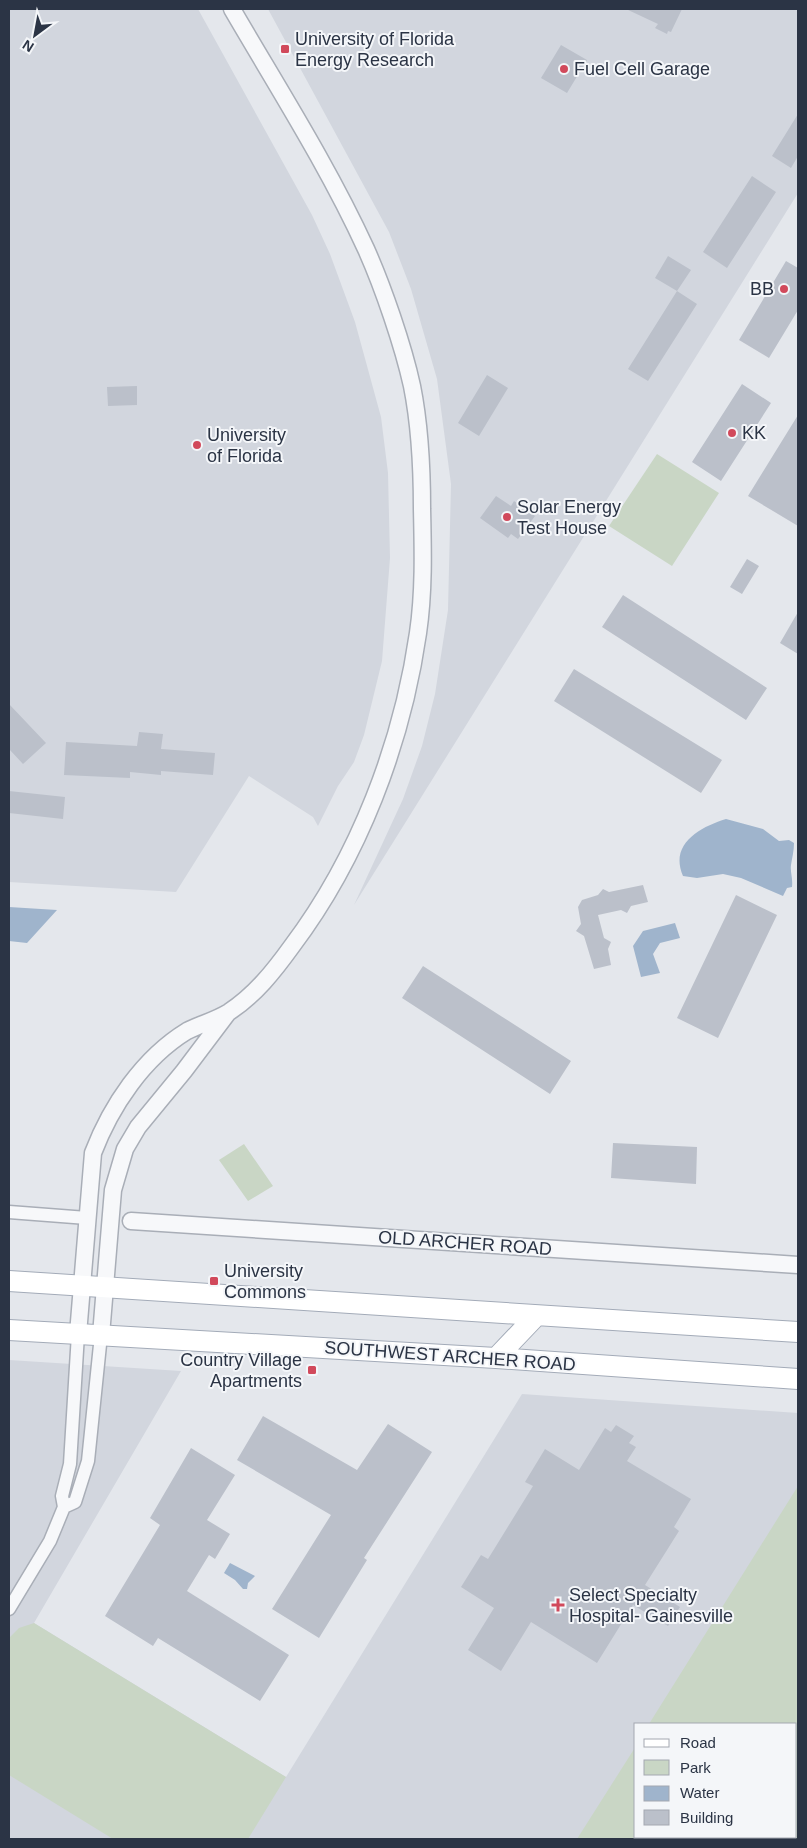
<svg xmlns="http://www.w3.org/2000/svg" width="807" height="1848" font-family="Helvetica,sans-serif">
<style>
.built{fill:#d2d6de;fill-rule:evenodd}
.green{fill:#c9d6c5}
.water{fill:#9fb4cc}
.building{fill:#bbc0ca}
.lines{fill:none;stroke-linecap:round;stroke-linejoin:round}
.minor-casing{stroke:#a9aeb7;stroke-width:15}
.tertiary-casing{stroke:#a9aeb7;stroke-width:19}
.primary-casing{stroke:#a3abb8;stroke-width:22}
.minor{stroke:#f7f8fa;stroke-width:12}
.tertiary{stroke:#f7f8fa;stroke-width:16}
.primary{stroke:#fff;stroke-width:20}
.poi-dot{fill:#d1495b;stroke:#f4f6f9;stroke-width:2}
.labels{text-anchor:middle;stroke-width:4;stroke-linejoin:round;paint-order:stroke}
.poi-label{font-size:18px;fill:#2b3445;stroke:#f4f6f9;text-anchor:start}
.street-label{font-size:18px;fill:#2b3445;stroke:#f4f6f9}
</style>
<rect width="100%" height="100%" fill="#e4e7ec"/>
<path class="built" d="M 9,9 L 198,9 L 312,215 L 330,254 L 355,322 L 381,417 L 388,473 L 390,558 L 382,661 L 364,735 L 354,762 L 338,786 L 318,826 L 313,817 L 249,776 L 176,892 L 9,882 Z
M 268,9 L 798,9 L 798,193 L 354,905 L 403,799 L 422,746 L 435,694 L 448,610 L 451,484 L 437,379 L 411,289 L 389,232 Z
M 9,1360 L 181,1371 L 34,1623 L 286,1777 L 522,1394 L 798,1413 L 798,1839 L 9,1839 ZM 636,1724 L 796,1724 L 796,1837 L 636,1837 Z"/>
<path class="green" d="M 657,454 L 719,493 L 672,566 L 609,526 Z
M 244,1144 L 273,1186 L 248,1201 L 219,1160 Z
M 798,1486 L 798,1839 L 577,1839 L 636,1746 L 636,1837 L 796,1837 L 796,1724 L 649,1724 Z
M 34,1623 L 286,1777 L 248,1839 L 113,1839 L 9,1775 L 9,1638 L 19,1628 Z"/>
<path class="water" d="M 726,819 L 763,829 L 779,841 L 789,840 L 794,843 C 794,851 792,858 791,865 C 790,872 793,878 792,887 L 787,888 L 783,896 L 741,878 L 723,874 L 697,878 L 683,876 C 669,844 700,827 726,819 Z
M 9,907 L 57,910 L 27,943 L 9,941 Z
M 675,923 L 680,938 L 660,943 L 653,954 L 660,973 L 641,977 L 633,946 L 643,931 Z
M 230,1563 L 255,1576 L 248,1583 L 247,1589 L 243,1589 L 235,1580 L 224,1573 Z"/>
<path class="building" d="M 626,9 L 682,9 L 671,32 L 668,31 L 667,34 L 655,28 L 658,24 Z
M 561,45 L 587,60 L 567,93 L 541,78 Z
M 798,114 L 798,156 L 791,168 L 772,156 Z
M 752,176 L 776,192 L 727,268 L 703,252 Z
M 668,256 L 691,270 L 677,291 L 655,278 Z
M 786,261 L 798,268 L 798,310 L 769,358 L 739,340 Z
M 677,291 L 697,304 L 648,381 L 628,369 Z
M 487,375 L 508,388 L 479,436 L 458,423 Z
M 742,384 L 771,403 L 721,481 L 692,462 Z
M 137,386 L 137,405 L 108,406 L 107,387 Z
M 798,415 L 798,526 L 748,496 Z
M 496,496 L 511,506 L 514,501 L 535,516 L 518,539 L 511,534 L 508,538 L 480,518 Z
M 747,559 L 759,566 L 742,594 L 730,587 Z
M 623,595 L 767,688 L 746,720 L 602,627 Z
M 798,612 L 798,654 L 780,643 Z
M 574,669 L 722,760 L 701,793 L 554,701 Z
M 9,704 L 46,743 L 23,764 L 9,749 Z
M 139,732 L 163,734 L 161,749 L 215,753 L 213,775 L 161,771 L 161,775 L 130,772 L 130,778 L 64,775 L 66,742 L 137,746 Z
M 9,791 L 65,797 L 63,819 L 9,813 Z
M 643,885 L 648,902 L 631,906 L 627,913 L 621,910 L 598,915 L 604,938 L 611,942 L 608,949 L 611,965 L 594,969 L 584,936 L 576,931 L 581,924 L 578,907 L 582,900 L 598,895 L 603,889 L 609,892 Z
M 736,895 L 777,915 L 718,1038 L 677,1018 Z
M 423,966 L 571,1061 L 550,1094 L 402,998 Z
M 613,1143 L 697,1147 L 696,1184 L 611,1178 Z
M 263,1416 L 357,1470 L 388,1424 L 432,1452 L 364,1558 L 367,1560 L 319,1638 L 272,1609 L 331,1515 L 237,1460 Z
M 616,1425 L 634,1436 L 629,1443 L 636,1447 L 627,1461 L 691,1499 L 674,1527 L 679,1531 L 645,1585 L 680,1607 L 668,1626 L 633,1605 L 597,1663 L 531,1622 L 501,1671 L 468,1650 L 494,1608 L 461,1587 L 481,1555 L 488,1559 L 533,1486 L 525,1482 L 545,1449 L 579,1470 L 605,1428 L 611,1432 Z
M 191,1448 L 235,1475 L 207,1520 L 230,1534 L 215,1559 L 209,1555 L 187,1591 L 289,1655 L 260,1701 L 158,1638 L 153,1646 L 105,1616 L 160,1525 L 150,1518 Z"/>
<g class="lines">
<g class="minor-casing">
<path id="minor" d="M 9,1212 L 87,1218
M 64,1507 L 75,1502 L 88,1461 L 101,1335
M 9,1609 L 50,1541 L 64,1507 L 62,1496 L 70,1464 L 78,1334"/>
</g>
<g class="tertiary-casing">
<path id="tertiary" d="M 131,1221 L 798,1265
M 78,1334 L 93,1153 C 111,1106 143,1058 187,1031 C 201,1024 216,1020 229,1012 C 255,995 274,971 292,946 C 359,857 402,744 418,633 C 424,592 423,551 422,509 C 422,468 420,426 412,386 C 403,345 383,287 366,249 C 328,166 278,88 232,9
M 101,1335 L 113,1190 L 125,1149 L 138,1127 L 184,1071 L 227,1014"/>
</g>
<g class="primary-casing">
<path id="primary" d="M 9,1281 L 798,1332
M 9,1330 L 496,1358 L 798,1379
M 496,1358 L 536,1316"/>
</g>
<use href="#minor" class="minor"/>
<use href="#tertiary" class="tertiary"/>
<use href="#primary" class="primary"/>
</g>
<g class="poi-dot">
<rect x="280" y="44" width="10" height="10" rx="2.5"/>
<circle cx="564" cy="69" r="5"/>
<circle cx="784" cy="289" r="5"/>
<circle cx="732" cy="433" r="5"/>
<circle cx="197" cy="445" r="5"/>
<circle cx="507" cy="517" r="5"/>
<rect x="209" y="1276" width="10" height="10" rx="2.5"/>
<rect x="307" y="1365" width="10" height="10" rx="2.5"/>
<path d="M555.5 1597.5h5v5h5v5h-5v5h-5v-5h-5v-5h5z"/>
</g>
<g class="labels">
<g class="poi-label">
<text x="295" y="45">University of Florida<tspan x="295" dy="21">Energy Research</tspan></text>
<text x="574" y="75">Fuel Cell Garage</text>
<text x="774" y="295" text-anchor="end">BB</text>
<text x="742" y="439">KK</text>
<text x="207" y="441">University<tspan x="207" dy="21">of Florida</tspan></text>
<text x="517" y="513">Solar Energy<tspan x="517" dy="21">Test House</tspan></text>
<text x="224" y="1277">University<tspan x="224" dy="21">Commons</tspan></text>
<text x="302" y="1366" text-anchor="end">Country Village<tspan x="302" dy="21">Apartments</tspan></text>
<text x="569" y="1601">Select Specialty<tspan x="569" dy="21">Hospital- Gainesville</tspan></text>
</g>
<g class="street-label">
<text transform="translate(465 1243) rotate(4)" y="6">OLD ARCHER ROAD</text>
<text transform="translate(450 1356) rotate(4)" y="6">SOUTHWEST ARCHER ROAD</text>
</g>
</g>
<rect width="807" height="1848" fill="none" stroke="#2b3445" stroke-width="20"/>
<rect x="634" y="1723" width="162" height="115" fill="#f4f6f9" stroke="#a4a8b1"/>
<rect x="644" y="1739" width="25" height="8" fill="#ffffff" stroke="#a4a8b1"/>
<text x="680" y="1748" font-size="15" fill="#2b3445">Road</text>
<rect x="644" y="1760" width="25" height="15" fill="#c9d6c5" stroke="#a4a8b1"/>
<text x="680" y="1773" font-size="15" fill="#2b3445">Park</text>
<rect x="644" y="1786" width="25" height="15" fill="#9fb4cc" stroke="#a4a8b1"/>
<text x="680" y="1798" font-size="15" fill="#2b3445">Water</text>
<rect x="644" y="1810" width="25" height="15" fill="#bbc0ca" stroke="#a4a8b1"/>
<text x="680" y="1823" font-size="15" fill="#2b3445">Building</text>
<g transform="translate(35 35) rotate(212)" stroke="#f4f6f9" stroke-width="4" paint-order="stroke">
<path d="M0-4L9 19L0 12L-9 19Z" fill="#2b3445"/>
<text y="-8" font-size="14" font-weight="bold" text-anchor="middle" fill="#2b3445">N</text>
</g>
</svg>
